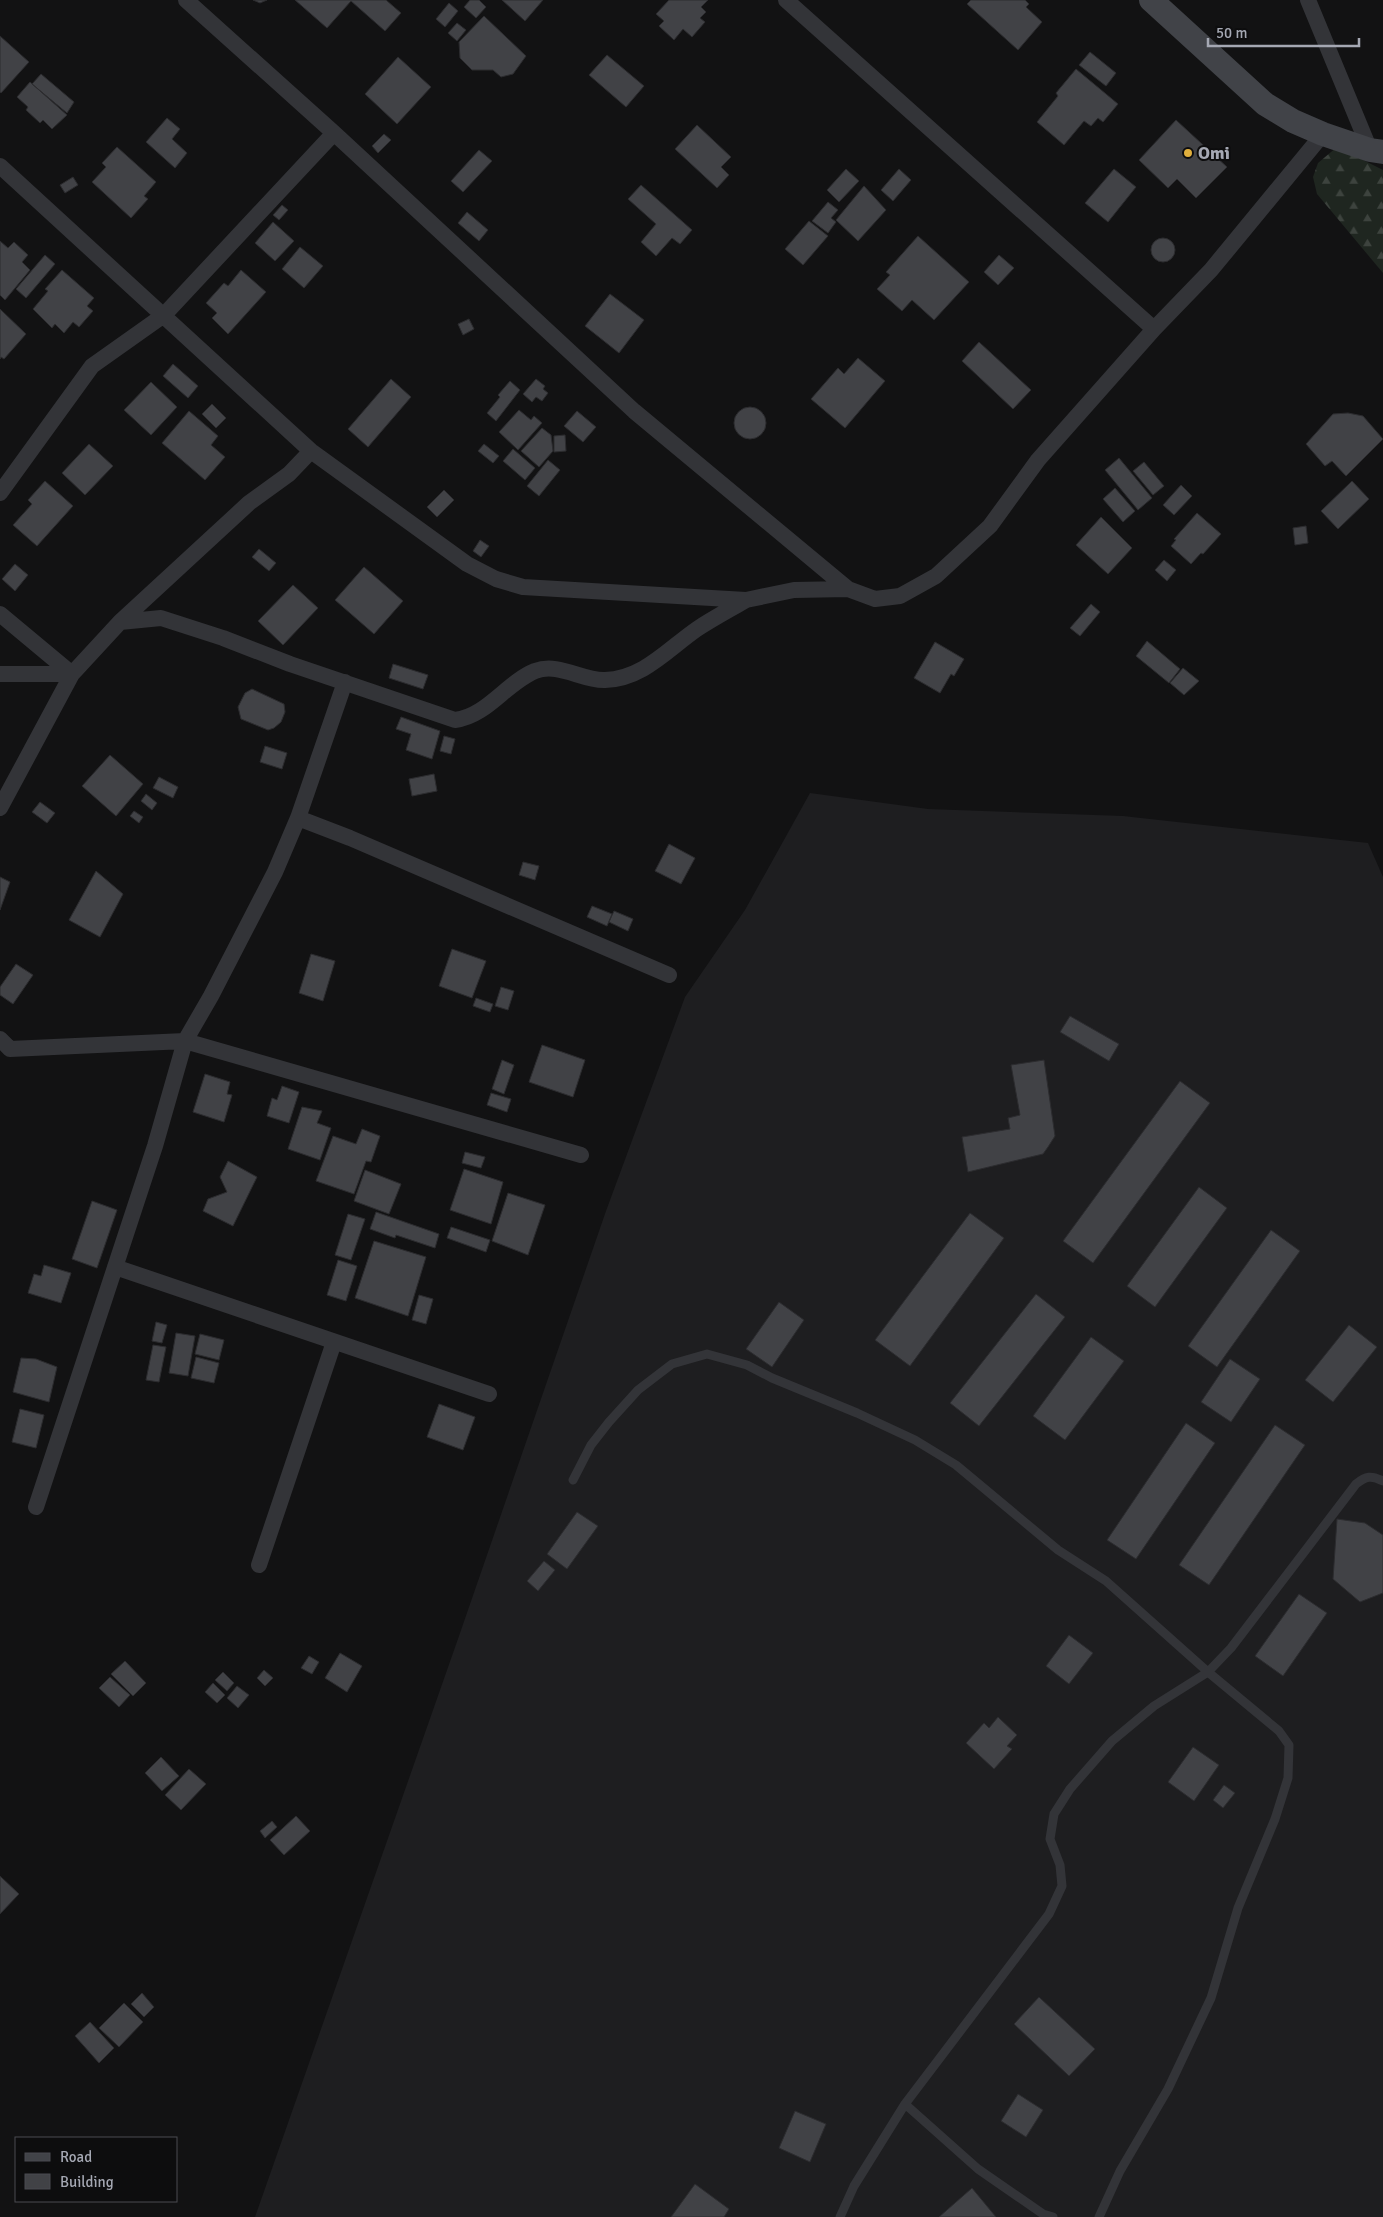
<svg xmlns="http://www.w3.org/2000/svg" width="1383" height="2217" font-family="Signika,sans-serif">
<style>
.built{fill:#1e1e20}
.forest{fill:url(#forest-firs)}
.building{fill:#414246;stroke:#2c2c2f}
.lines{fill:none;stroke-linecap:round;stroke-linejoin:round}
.service{stroke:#333438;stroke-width:9}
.minor{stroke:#333438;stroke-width:16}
.secondary{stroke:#414348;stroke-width:24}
.poi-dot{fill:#e0af3d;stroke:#0d0d0e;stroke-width:2}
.labels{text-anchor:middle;stroke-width:4;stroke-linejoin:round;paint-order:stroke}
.poi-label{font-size:18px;font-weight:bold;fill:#a5a8b3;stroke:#0d0d0e;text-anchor:start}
</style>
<defs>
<pattern id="forest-firs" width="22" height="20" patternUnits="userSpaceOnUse" patternTransform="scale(1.25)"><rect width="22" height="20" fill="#1f2620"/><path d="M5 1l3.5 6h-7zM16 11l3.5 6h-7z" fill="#3d433e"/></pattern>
</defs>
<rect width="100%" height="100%" fill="#121213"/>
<path class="built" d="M 810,793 L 928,809 L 1123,816 L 1368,843 L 1383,877 L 1383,2217 L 255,2217 L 459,1636 L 606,1211 L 685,997 L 745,910 Z"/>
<path class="forest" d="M 1337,147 L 1383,170 L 1383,273 L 1317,194 L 1313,177 L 1318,163 Z"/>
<path class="building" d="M 253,0 L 267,0 L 260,3 Z
M 295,0 L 386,0 L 401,13 L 385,31 L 351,1 L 327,28 Z
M 470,0 L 479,0 L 486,7 L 476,18 L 464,7 Z
M 502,0 L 543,0 L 525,21 Z
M 669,0 L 708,0 L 701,7 L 706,12 L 700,18 L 705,22 L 692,37 L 683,29 L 674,40 L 659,26 L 664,21 L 656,14 Z
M 971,0 L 1025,0 L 1029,4 L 1026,7 L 1042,22 L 1018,50 L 967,4 Z
M 449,3 L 458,11 L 445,27 L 436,19 Z
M 484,16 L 526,56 L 513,74 L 501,77 L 493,70 L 472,70 L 460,58 L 459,42 Z
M 457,23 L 466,30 L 457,41 L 448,33 Z
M 0,36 L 29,62 L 1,93 L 0,92 Z
M 1090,52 L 1116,73 L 1106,86 L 1079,65 Z
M 607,55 L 644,86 L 626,107 L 589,75 Z
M 398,57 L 431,87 L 397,124 L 365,94 Z
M 1076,69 L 1118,104 L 1103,122 L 1098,118 L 1091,126 L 1084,121 L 1064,145 L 1037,122 L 1058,96 L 1056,93 Z
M 41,74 L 74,102 L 67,113 L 32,84 Z
M 30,82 L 67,115 L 52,129 L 43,120 L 40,123 L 26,110 L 28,107 L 17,97 Z
M 167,118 L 180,129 L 172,139 L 187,153 L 175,168 L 146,142 Z
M 1176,120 L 1227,167 L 1196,198 L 1177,179 L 1168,188 L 1139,160 Z
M 697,125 L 731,157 L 721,167 L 729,175 L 717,188 L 675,149 Z
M 384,134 L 391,140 L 378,153 L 372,146 Z
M 117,147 L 156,182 L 144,196 L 148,199 L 131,218 L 92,182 L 106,167 L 102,163 Z
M 479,150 L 492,161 L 463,192 L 451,181 Z
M 846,169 L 859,181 L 839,202 L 827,190 Z
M 899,169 L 911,180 L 893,201 L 881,190 Z
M 1114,169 L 1136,187 L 1108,222 L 1085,203 Z
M 73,177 L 78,185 L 65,193 L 60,185 Z
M 641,185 L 692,230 L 680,244 L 672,238 L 656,256 L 641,242 L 656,224 L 628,199 Z
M 864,186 L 886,210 L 858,241 L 836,220 Z
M 828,202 L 838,210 L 831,218 L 836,222 L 828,233 L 812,221 Z
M 282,205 L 288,210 L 279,220 L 273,215 Z
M 467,212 L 488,230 L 479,241 L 458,223 Z
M 809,221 L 828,236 L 803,265 L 785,249 Z
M 273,222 L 294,241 L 275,261 L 255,243 Z
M 918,236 L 969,282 L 934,320 L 912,300 L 902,311 L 877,289 L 890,275 L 886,272 Z
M1151 250a12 12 0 1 1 24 0a12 12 0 1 1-24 0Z
M 0,241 L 8,248 L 14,242 L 28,255 L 22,262 L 30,270 L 5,300 L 0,295 Z
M 300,247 L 323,266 L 304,288 L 282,269 Z
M 45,255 L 55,264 L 26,298 L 16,289 Z
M 999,255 L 1014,268 L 998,285 L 984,272 Z
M 62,270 L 94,298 L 87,306 L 93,311 L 79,327 L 73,322 L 64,333 L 55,324 L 52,328 L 33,309 L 48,291 L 45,289 Z
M 241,270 L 266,292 L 228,334 L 212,318 L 217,313 L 206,303 L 224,283 L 228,286 Z
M 610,294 L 644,320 L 619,353 L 585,326 Z
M 0,309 L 26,334 L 4,359 L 1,357 L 0,359 Z
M 469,319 L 474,329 L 463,335 L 458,324 Z
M 979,342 L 1031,390 L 1013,409 L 962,361 Z
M 858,358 L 885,381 L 845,428 L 811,399 L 838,368 L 844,374 Z
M 173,364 L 198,386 L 188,398 L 163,376 Z
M 391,379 L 411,397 L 368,447 L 348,429 Z
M 536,379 L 545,386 L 543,389 L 548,393 L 542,401 L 536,397 L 532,402 L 523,394 Z
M 510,381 L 520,390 L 496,421 L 487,413 L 500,397 L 498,395 Z
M 151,382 L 177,407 L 151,435 L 124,410 Z
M 212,404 L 226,418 L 216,428 L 202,414 Z
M734 423a16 16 0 1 1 32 0a16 16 0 1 1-32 0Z
M 519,410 L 531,420 L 534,416 L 542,423 L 518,450 L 499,432 Z
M 189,411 L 218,436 L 211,445 L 225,457 L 205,480 L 162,443 Z
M 577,411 L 596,427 L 583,442 L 564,426 Z
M 1348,413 L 1363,416 L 1383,439 L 1346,476 L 1332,461 L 1325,466 L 1306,444 L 1333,414 Z
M 542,428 L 551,435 L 553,451 L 539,467 L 521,451 Z
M 565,435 L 566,451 L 554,452 L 554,436 Z
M 89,444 L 113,466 L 85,495 L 62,473 Z
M 484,444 L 499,456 L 493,463 L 478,451 Z
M 513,449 L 535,468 L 525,480 L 503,461 Z
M 1119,458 L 1152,498 L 1138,510 L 1105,470 Z
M 548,460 L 560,470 L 539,496 L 527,486 Z
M 1144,462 L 1164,486 L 1153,495 L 1133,471 Z
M 45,481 L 73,506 L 37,546 L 13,525 L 32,504 L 28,500 Z
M 1352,481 L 1369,499 L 1338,529 L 1321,511 Z
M 1181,485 L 1192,496 L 1174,515 L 1163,505 Z
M 1115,488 L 1135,511 L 1123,522 L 1103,499 Z
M 444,490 L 454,500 L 437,517 L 427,507 Z
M 1197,513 L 1221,534 L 1203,554 L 1201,553 L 1191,564 L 1171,546 L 1176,540 L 1174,539 Z
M 1101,517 L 1132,548 L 1108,574 L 1076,545 Z
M 1306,526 L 1308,543 L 1295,545 L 1293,528 Z
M 480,540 L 489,546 L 481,557 L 473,551 Z
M 259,549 L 276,563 L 269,571 L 252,557 Z
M 1164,560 L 1176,570 L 1167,581 L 1155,570 Z
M 15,564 L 28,575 L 15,591 L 2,579 Z
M 364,567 L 403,601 L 374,634 L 335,600 Z
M 293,585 L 318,608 L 283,645 L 258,621 Z
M 1091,604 L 1100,612 L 1080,636 L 1070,628 Z
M 1147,641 L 1180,669 L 1169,683 L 1136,656 Z
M 935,642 L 964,659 L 954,676 L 951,674 L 940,693 L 914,678 Z
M 393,664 L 428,675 L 423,689 L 389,678 Z
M 1183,668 L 1199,681 L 1184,695 L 1170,683 Z
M 252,689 L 284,704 L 285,712 L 281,722 L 274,728 L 268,730 L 241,719 L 238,707 L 245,693 Z
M 401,717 L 440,731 L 432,759 L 406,750 L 411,734 L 396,729 Z
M 444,736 L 455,739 L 451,754 L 440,751 Z
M 265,746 L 287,753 L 282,769 L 260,762 Z
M 110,755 L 143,784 L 116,816 L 82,786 Z
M 434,774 L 437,791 L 412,796 L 409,779 Z
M 159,777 L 178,787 L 173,798 L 153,788 Z
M 146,794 L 157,803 L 152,810 L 141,801 Z
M 40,802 L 55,813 L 47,823 L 32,812 Z
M 134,811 L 143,817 L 139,823 L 130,816 Z
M 669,844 L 695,858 L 681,884 L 655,871 Z
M 523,862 L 539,866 L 535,880 L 519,875 Z
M 96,871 L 123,894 L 100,937 L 69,920 Z
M 0,877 L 10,882 L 0,910 Z
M 592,906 L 612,914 L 607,926 L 587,917 Z
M 614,911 L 633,919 L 628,931 L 609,922 Z
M 452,949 L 486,961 L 472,998 L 439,986 Z
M 311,954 L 335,961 L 323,1001 L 299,993 Z
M 16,964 L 33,975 L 13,1004 L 0,995 L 0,987 Z
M 501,987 L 514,991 L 508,1010 L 495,1006 Z
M 476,998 L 493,1004 L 490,1012 L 473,1006 Z
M 1070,1016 L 1119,1044 L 1109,1061 L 1060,1032 Z
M 542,1045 L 585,1060 L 573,1097 L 529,1082 Z
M 502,1060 L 514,1065 L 504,1094 L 492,1089 Z
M 1044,1060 L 1055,1136 L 1048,1147 L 1043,1154 L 968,1172 L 962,1137 L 1010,1129 L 1008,1118 L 1020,1115 L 1011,1065 Z
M 205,1074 L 230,1082 L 227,1094 L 232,1095 L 224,1122 L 193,1112 Z
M 1180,1081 L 1210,1103 L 1093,1263 L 1063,1241 Z
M 282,1086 L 299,1092 L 289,1123 L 267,1116 L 272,1098 L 277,1100 Z
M 491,1093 L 511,1099 L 507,1112 L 487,1105 Z
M 302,1107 L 322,1111 L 317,1123 L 331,1128 L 320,1160 L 288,1149 Z
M 362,1129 L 380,1136 L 371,1162 L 366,1161 L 354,1194 L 316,1181 L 333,1136 L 356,1144 Z
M 465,1152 L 485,1157 L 481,1168 L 462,1163 Z
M 228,1161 L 257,1177 L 233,1226 L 203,1211 L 208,1199 L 227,1192 L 220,1177 Z
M 464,1169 L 503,1182 L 491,1224 L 450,1210 Z
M 365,1170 L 401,1184 L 389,1214 L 354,1201 Z
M 1199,1187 L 1227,1208 L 1155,1307 L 1127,1286 Z
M 508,1193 L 545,1205 L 528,1255 L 492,1241 Z
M 92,1201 L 117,1210 L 97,1268 L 72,1259 Z
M 376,1212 L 439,1234 L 435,1248 L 396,1235 L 395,1238 L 370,1229 Z
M 970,1213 L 1004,1238 L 910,1366 L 875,1340 Z
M 348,1214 L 365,1219 L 351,1260 L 335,1255 Z
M 451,1227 L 490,1240 L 486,1252 L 447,1238 Z
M 1271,1230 L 1300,1251 L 1217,1367 L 1188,1346 Z
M 374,1241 L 426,1257 L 408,1316 L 355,1298 Z
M 338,1260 L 357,1266 L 346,1301 L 327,1295 Z
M 44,1265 L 71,1273 L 61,1303 L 28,1293 L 34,1274 L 41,1276 Z
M 1036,1294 L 1065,1317 L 979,1426 L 950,1403 Z
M 419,1295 L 433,1299 L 426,1324 L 412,1320 Z
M 779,1302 L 804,1320 L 772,1367 L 746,1349 Z
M 156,1322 L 167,1325 L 162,1343 L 152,1341 Z
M 1349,1325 L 1377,1347 L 1333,1402 L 1305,1380 Z
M 176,1333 L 195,1336 L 188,1376 L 169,1373 Z
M 200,1334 L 224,1340 L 219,1360 L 195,1354 Z
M 1091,1337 L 1124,1361 L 1065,1440 L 1033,1416 Z
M 153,1345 L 166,1347 L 159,1382 L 146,1380 Z
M 196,1357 L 219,1363 L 214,1383 L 191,1378 Z
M 21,1358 L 36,1359 L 57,1367 L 49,1402 L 13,1392 Z
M 1230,1359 L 1260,1379 L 1231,1422 L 1201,1402 Z
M 439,1404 L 475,1417 L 463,1450 L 427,1437 Z
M 20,1409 L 44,1415 L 36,1448 L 12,1442 Z
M 1186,1423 L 1215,1443 L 1136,1559 L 1107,1540 Z
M 1275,1425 L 1305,1445 L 1209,1585 L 1179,1565 Z
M 577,1512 L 598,1526 L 567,1569 L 547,1554 Z
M 1337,1519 L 1365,1523 L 1383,1535 L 1383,1593 L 1360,1602 L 1333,1579 Z
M 544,1561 L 555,1570 L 538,1591 L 527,1581 Z
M 1299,1594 L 1327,1613 L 1283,1676 L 1255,1656 Z
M 1069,1635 L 1093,1653 L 1069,1684 L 1046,1666 Z
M 340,1653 L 362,1666 L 347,1692 L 325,1678 Z
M 309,1656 L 319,1662 L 312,1674 L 301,1668 Z
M 125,1661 L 146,1683 L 133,1696 L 111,1674 Z
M 264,1670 L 273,1678 L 265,1686 L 257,1678 Z
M 223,1672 L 234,1683 L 227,1691 L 215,1680 Z
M 110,1677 L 130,1695 L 119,1707 L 99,1688 Z
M 213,1683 L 225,1695 L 217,1703 L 205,1692 Z
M 237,1686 L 249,1695 L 238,1708 L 227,1698 Z
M 998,1717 L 1017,1735 L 1007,1746 L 1012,1749 L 994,1769 L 966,1743 L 984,1723 L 989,1728 Z
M 1193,1747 L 1219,1765 L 1194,1801 L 1168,1782 Z
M 161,1757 L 179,1776 L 162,1791 L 145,1773 Z
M 189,1769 L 206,1784 L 181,1810 L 165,1795 Z
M 1224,1785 L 1235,1793 L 1223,1808 L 1213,1800 Z
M 296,1816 L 310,1831 L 284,1855 L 270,1840 Z
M 272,1821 L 277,1827 L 265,1838 L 260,1831 Z
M 0,1876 L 19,1894 L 0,1914 Z
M 142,1993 L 154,2007 L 144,2017 L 131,2004 Z
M 1039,1997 L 1095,2049 L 1069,2076 L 1014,2024 Z
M 124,2003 L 143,2022 L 119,2047 L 99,2028 Z
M 90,2022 L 114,2048 L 99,2063 L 75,2036 Z
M 1018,2094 L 1043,2110 L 1026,2137 L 1001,2121 Z
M 795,2111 L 826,2124 L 810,2162 L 779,2148 Z
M 695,2184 L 729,2209 L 724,2217 L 671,2217 Z
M 972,2188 L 996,2217 L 939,2217 Z"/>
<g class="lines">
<path class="service" d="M 573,1480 L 591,1445 L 609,1422 L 638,1390 L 672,1364 L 707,1354 L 747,1365 L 772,1378 L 857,1413 L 915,1440 L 956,1465 L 1058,1550 L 1106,1581 L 1208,1672 L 1279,1731 L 1289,1745 L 1288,1778 L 1275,1819 L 1238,1908 L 1211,1998 L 1168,2089 L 1120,2171 L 1099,2217
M 905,2104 L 978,2169 L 1043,2214 L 1053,2217
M 840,2217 L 854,2186 L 905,2104 L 1049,1914 L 1062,1886 L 1060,1865 L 1050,1839 L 1054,1814 L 1070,1789 L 1112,1741 L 1154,1706 L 1208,1672 L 1231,1648 L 1356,1484 C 1366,1476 1371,1475 1383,1481"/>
<path class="minor" d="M 186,0 L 334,133 L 634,411 L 848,589 L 875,599 L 900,596 L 936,576 L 990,526 L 1038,460 L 1154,329 L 1211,270 L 1323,134
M 786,0 L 1154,329
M 1308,0 L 1370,150
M 0,166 L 311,451 L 467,564 L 496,579 L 523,587 L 746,600 L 794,590 L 848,589
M 0,493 L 92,366 L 164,315 L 334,133
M 0,614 L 72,674
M 120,622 L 161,618 L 223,638 L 290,664 L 455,720 C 487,716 506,683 535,671 C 559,662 582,681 605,680 C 643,679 668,649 697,629 C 712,619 729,610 746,600
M 0,674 L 72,674
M 0,808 L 72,674 L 120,622 L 249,503 L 289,474 L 311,451
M 298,818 L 350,838 L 669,975
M 0,1039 L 10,1049 L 185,1041 L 581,1155
M 115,1267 L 489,1394
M 36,1507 L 155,1146 L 185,1041 L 211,996 L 275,872 L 298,818 L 345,682
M 259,1565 L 334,1342"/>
<path class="secondary" d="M 1151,0 L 1265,104 L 1293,121 L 1323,134 L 1370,150 L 1383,152"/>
</g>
<circle class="poi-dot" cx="1188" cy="153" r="5"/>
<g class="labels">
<g class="poi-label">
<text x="1198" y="159">Omi</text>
</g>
</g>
<rect x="15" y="2137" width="162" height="65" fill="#0d0d0e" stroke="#4a4b50"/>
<rect x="25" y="2153" width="25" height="8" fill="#414348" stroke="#4a4b50"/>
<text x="60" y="2162" font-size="15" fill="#a5a8b3">Road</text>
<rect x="25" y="2174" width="25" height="15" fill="#414246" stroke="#4a4b50"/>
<text x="60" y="2187" font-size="15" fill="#a5a8b3">Building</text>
<path d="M1208 38v8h151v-8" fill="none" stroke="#a5a8b3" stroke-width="2.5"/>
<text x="1216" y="38" font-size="15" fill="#a5a8b3" stroke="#0d0d0e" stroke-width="4" paint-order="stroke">50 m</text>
</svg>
